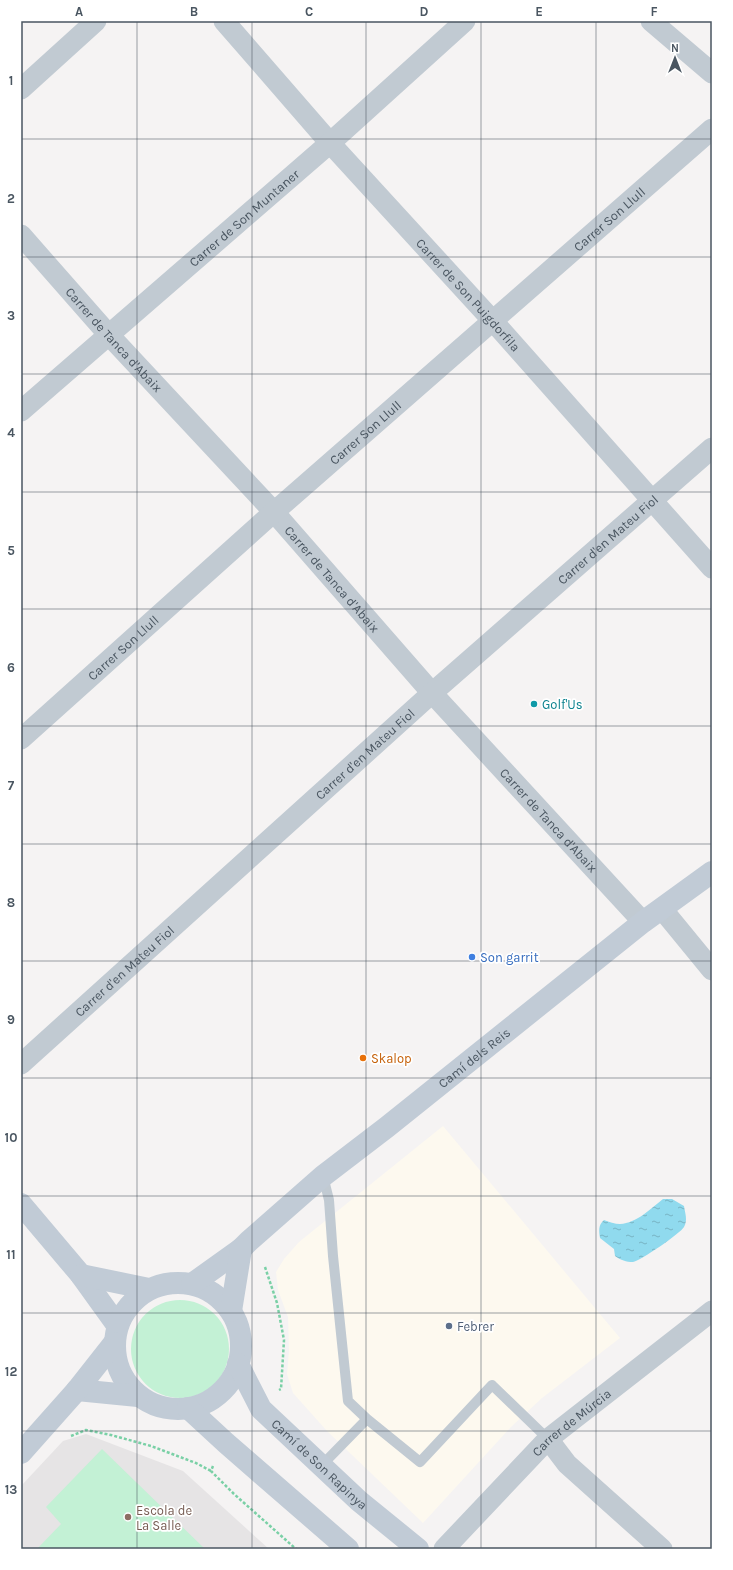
<svg xmlns="http://www.w3.org/2000/svg" width="733" height="1570" font-family="Karla,sans-serif">
<style>
.commercial{fill:#fdf9ef}
.education{fill:#e6e4e5}
.green{fill:#c3f1d5}
.water{fill:url(#water-ripples)}
.lines{fill:none;stroke-linecap:round;stroke-linejoin:round}
.path{stroke:#7ad0a6;stroke-width:2.5;stroke-dasharray:3 2;stroke-linecap:butt}
.lane{stroke:#c1cad2;stroke-width:10}
.street{stroke:#c1cad2;stroke-width:21}
.secondary{stroke:#c1cbd6;stroke-width:22}
.grid{fill:none;stroke:#4a5661;stroke-width:1;stroke-opacity:0.55}
.culture-dot{fill:#0f9aa8;stroke:#fff;stroke-width:1.5}
.shop-dot{fill:#3f7fe0;stroke:#fff;stroke-width:1.5}
.food-dot{fill:#e8710a;stroke:#fff;stroke-width:1.5}
.service-dot{fill:#5c6f8a;stroke:#fff;stroke-width:1.5}
.education-dot{fill:#8d6e63;stroke:#fff;stroke-width:1.5}
.labels{text-anchor:middle;stroke-width:3.5;stroke-linejoin:round;paint-order:stroke}
.street-label{font-size:13px;fill:#4a5661;stroke:#fff}
.culture-label{font-size:13px;fill:#0d838f;stroke:#fff;text-anchor:start}
.shop-label{font-size:13px;fill:#366cbe;stroke:#fff;text-anchor:start}
.food-label{font-size:13px;fill:#c56008;stroke:#fff;text-anchor:start}
.service-label{font-size:13px;fill:#4e5e75;stroke:#fff;text-anchor:start}
.education-label{font-size:13px;fill:#785e54;stroke:#fff;text-anchor:start}
.neatline{fill:none;stroke:#4a5661;stroke-width:1.5}
.grid-label{font-size:13px;text-anchor:middle;font-weight:bold;fill:#4a5661}
</style>
<defs>
<pattern id="water-ripples" width="26" height="14" patternUnits="userSpaceOnUse"><rect width="26" height="14" fill="#90daee"/><path d="M2 4q2-2 4 0t4 0M15 11q2-2 4 0t4 0" fill="none" stroke="#78b4c4"/></pattern>
</defs>
<rect width="100%" height="100%" fill="#f5f3f3"/>
<path class="commercial" d="M 443,1126 L 620,1338 L 542,1398 L 511,1427 L 423,1523 L 327,1431 L 293,1393 L 287,1374 L 289,1351 L 288,1317 L 278,1290 L 276,1272 L 284,1259 L 299,1242 Z"/>
<path class="education" d="M 86,1434 L 183,1471 L 269,1549 L 21,1549 L 21,1486 L 63,1441 Z"/>
<path class="green" d="M131 1349a49 49 0 1 1 98 0a49 49 0 1 1-98 0Z
M 102,1449 L 205,1549 L 37,1549 L 61,1524 L 46,1507 Z"/>
<path class="water" d="M 663,1199 L 672,1199 L 684,1206 C 685,1213 688,1220 684,1227 C 681,1233 640,1261 633,1262 C 626,1262 621,1260 615,1256 L 614,1249 L 600,1238 C 599,1231 598,1225 604,1220 C 609,1222 615,1224 620,1224 C 637,1223 650,1209 663,1199 Z"/>
<g class="lines">
<path class="path" d="M 265,1267 L 277,1303 L 284,1340 L 281,1389 L 279,1390
M 71,1436 L 86,1430 L 111,1435 L 151,1446 L 196,1463 L 211,1471
M 213,1466 L 211,1471 L 234,1494 L 296,1549"/>
<path class="lane" d="M 323,1176 L 329,1200 L 333,1256 L 348,1401 L 367,1419 L 420,1462 L 492,1385 L 548,1439
M 321,1466 L 367,1419"/>
<g class="street">
<path id="s1" d="M 224,21 L 330,143 L 492,320 L 712,568"/>
<path d="M 651,21 L 712,73"/>
<path d="M 21,89 L 96,21"/>
<path id="s2" d="M 21,235 L 108,334 L 274,512 L 432,693 L 643,922"/>
<path id="s3" d="M 21,411 L 330,143 L 465,21"/>
<path id="s4" d="M 21,739 L 274,512 L 712,129"/>
<path d="M 662,909 L 712,970"/>
<path id="s5" d="M 21,1064 L 432,693 L 712,448"/>
<path d="M 548,1439 L 567,1464 L 662,1549"/>
<path id="s6" d="M 444,1549 L 548,1439 L 712,1311"/>
</g>
<g class="secondary">
<path d="M 21,1204 L 81,1275 L 117,1325"/>
<path d="M 81,1275 L 149,1289"/>
<circle cx="178" cy="1346" r="63"/>
<path id="s7" d="M 192,1284 L 241,1249 L 249,1241 L 323,1176 L 387,1127 L 643,922 L 712,872"/>
<path d="M 231,1311 L 241,1249"/>
<path id="s8" d="M 238,1364 L 261,1409 L 359,1501 L 418,1549"/>
<path d="M 77,1390 L 138,1396"/>
<path d="M 188,1408 L 226,1443 L 348,1549"/>
<path d="M 21,1453 L 77,1390 L 114,1343"/>
</g>
</g>
<path class="grid" d="M 137,21 L 137,1549M 252,21 L 252,1549M 366,21 L 366,1549M 481,21 L 481,1549M 596,21 L 596,1549M 21,139 L 712,139M 21,257 L 712,257M 21,374 L 712,374M 21,492 L 712,492M 21,609 L 712,609M 21,726 L 712,726M 21,844 L 712,844M 21,961 L 712,961M 21,1078 L 712,1078M 21,1196 L 712,1196M 21,1313 L 712,1313M 21,1431 L 712,1431"/>
<circle class="culture-dot" cx="534" cy="704" r="4"/>
<circle class="shop-dot" cx="472" cy="957" r="4"/>
<circle class="food-dot" cx="363" cy="1058" r="4"/>
<circle class="service-dot" cx="449" cy="1326" r="4"/>
<circle class="education-dot" cx="128" cy="1517" r="4"/>
<g class="labels">
<g class="street-label">
<text dy="5" stroke="none"><textPath href="#s3" startOffset="295">Carrer de Son Muntaner</textPath></text>
<text dy="5" stroke="none"><textPath href="#s4" startOffset="785">Carrer Son Llull</textPath></text>
<text dy="5" stroke="none"><textPath href="#s1" startOffset="367">Carrer de Son Puigdorfila</textPath></text>
<text dy="5" stroke="none"><textPath href="#s2" startOffset="140">Carrer de Tanca d'Abaix</textPath></text>
<text dy="5" stroke="none"><textPath href="#s4" startOffset="461">Carrer Son Llull</textPath></text>
<text dy="5" stroke="none"><textPath href="#s5" startOffset="787">Carrer d'en Mateu Fiol</textPath></text>
<text dy="5" stroke="none"><textPath href="#s2" startOffset="464">Carrer de Tanca d'Abaix</textPath></text>
<text dy="5" stroke="none"><textPath href="#s4" startOffset="137">Carrer Son Llull</textPath></text>
<text dy="5" stroke="none"><textPath href="#s5" startOffset="463">Carrer d'en Mateu Fiol</textPath></text>
<text dy="5" stroke="none"><textPath href="#s2" startOffset="788">Carrer de Tanca d'Abaix</textPath></text>
<text dy="5" stroke="none"><textPath href="#s5" startOffset="139">Carrer d'en Mateu Fiol</textPath></text>
<text dy="5" stroke="none"><textPath href="#s7" startOffset="362">Camí dels Reis</textPath></text>
<text dy="5" stroke="none"><textPath href="#s6" startOffset="180">Carrer de Múrcia</textPath></text>
<text dy="5" stroke="none"><textPath href="#s8" startOffset="131">Camí de Son Rapinya</textPath></text>
</g>
<g class="culture-label">
<text x="542" y="709">Golf'Us</text>
</g>
<g class="shop-label">
<text x="480" y="962">Son garrit</text>
</g>
<g class="food-label">
<text x="371" y="1063">Skalop</text>
</g>
<g class="service-label">
<text x="457" y="1331">Febrer</text>
</g>
<g class="education-label">
<text x="136" y="1515">Escola de<tspan x="136" dy="15">La Salle</tspan></text>
</g>
</g>
<rect width="733" height="1570" fill="none" stroke="#ffffff" stroke-width="44"/>
<g transform="translate(675 58)" stroke="#ffffff" stroke-width="3" paint-order="stroke">
<path d="M0-3L7 15L0 10L-7 15Z" fill="#4a5661"/>
<text y="-6" font-size="11" font-weight="bold" text-anchor="middle" fill="#4a5661">N</text>
</g>
<rect x="22" y="22" width="689" height="1526" class="neatline"/>
<g class="grid-label">
<text x="79" y="16">A</text>
<text x="194" y="16">B</text>
<text x="309" y="16">C</text>
<text x="424" y="16">D</text>
<text x="539" y="16">E</text>
<text x="654" y="16">F</text>
<text x="11" y="85">1</text>
<text x="11" y="203">2</text>
<text x="11" y="320">3</text>
<text x="11" y="437">4</text>
<text x="11" y="555">5</text>
<text x="11" y="672">6</text>
<text x="11" y="790">7</text>
<text x="11" y="907">8</text>
<text x="11" y="1024">9</text>
<text x="11" y="1142">10</text>
<text x="11" y="1259">11</text>
<text x="11" y="1376">12</text>
<text x="11" y="1494">13</text>
</g>
</svg>
